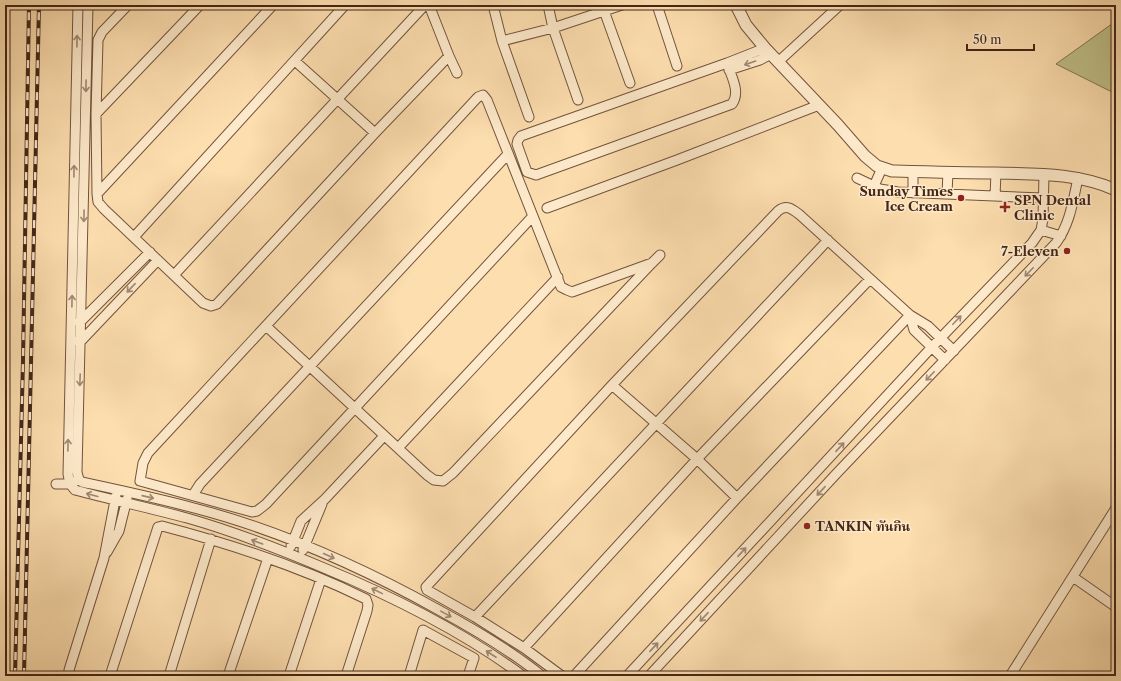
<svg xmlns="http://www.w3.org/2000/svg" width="1121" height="681" font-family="'Libre Caslon Text','Noto Serif Thai',serif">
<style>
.green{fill:#c0c18a;stroke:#827451}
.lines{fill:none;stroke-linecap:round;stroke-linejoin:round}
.minor-casing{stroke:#72543e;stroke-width:11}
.tertiary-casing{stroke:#72543e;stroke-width:13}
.minor{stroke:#feeacb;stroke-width:9}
.tertiary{stroke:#feeacb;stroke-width:11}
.rail-casing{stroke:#432618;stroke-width:4}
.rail{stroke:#feeacb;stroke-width:2.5;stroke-dasharray:8;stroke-linecap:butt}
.oneway{stroke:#a08872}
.poi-dot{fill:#8f2418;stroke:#feeacb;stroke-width:1.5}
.labels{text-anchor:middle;stroke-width:3;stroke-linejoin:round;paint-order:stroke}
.poi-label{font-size:13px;font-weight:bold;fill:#432618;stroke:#feeacb;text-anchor:end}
</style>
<rect width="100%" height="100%" fill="#fddeaf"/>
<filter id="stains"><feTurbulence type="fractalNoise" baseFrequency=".005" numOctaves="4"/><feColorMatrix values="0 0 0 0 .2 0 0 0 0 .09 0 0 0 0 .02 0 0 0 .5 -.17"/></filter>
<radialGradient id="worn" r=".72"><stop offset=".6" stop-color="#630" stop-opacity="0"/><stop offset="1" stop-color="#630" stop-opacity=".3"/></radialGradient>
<path class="green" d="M 1116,21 L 1116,94 L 1056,64 Z"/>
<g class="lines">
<g class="minor-casing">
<path id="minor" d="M 78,5 L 68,474 L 70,484 L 75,490 C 112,500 150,508 187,518 C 233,531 279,549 324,568 C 394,597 462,631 523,676
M 88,5 L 77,472 L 79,480 L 82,482 C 119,490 157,498 194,508 C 279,530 361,567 437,609 C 474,629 510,650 542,676
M 128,5 L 102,32 L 98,40 L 96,114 L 97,194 L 98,202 L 104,209 L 203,303 L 211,306 L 217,304 L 375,133 L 449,56
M 429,5 L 449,56 L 457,73
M 493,5 L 502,41 L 529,117
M 548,5 L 553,28 L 578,100
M 602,5 L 630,83
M 657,5 L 677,66
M 502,41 L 553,28 L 622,5
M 295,61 L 375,133
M 778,62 L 840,5
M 727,63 C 731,76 741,92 732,104 L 536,175 L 527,172 L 517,144 L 518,140 L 521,136 L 727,63 L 765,48
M 729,70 L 760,60 L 771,54
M 96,114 L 200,5
M 913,172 L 913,193
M 857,178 L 880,189 L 898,192 L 1043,198
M 874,186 L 882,168
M 97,194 L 273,5
M 947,194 L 948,172
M 995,196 L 996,173
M 547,208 L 677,160 L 819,105
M 533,216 L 266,504 L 257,511 L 252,512 L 140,481 L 143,463 L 148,453 L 478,97 L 483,95 L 487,100 L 561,287 L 567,290 L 572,292 L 652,263
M 1041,230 L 1061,236
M 134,237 L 345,5
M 174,275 L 425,5
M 910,315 L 914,330 L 945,360
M 79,322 L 81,321 L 150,252
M 266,326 L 427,475 L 434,480 L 443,481 L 453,473 L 652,263 L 660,255
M 78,341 L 81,341 L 158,260
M 612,385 L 697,459 L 737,498
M 398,448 L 558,277
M 56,484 L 70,484 L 76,481
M 193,495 L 200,484 L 508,154
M 291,546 L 301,521 L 325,499 L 384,436
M 303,550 L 322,504
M 107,552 L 119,531 L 127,499
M 1073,577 L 1116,607
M 475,617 L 828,240
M 524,648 L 697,459 L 870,279
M 69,676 L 69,670 L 104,558 L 116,495
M 110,676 L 158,527 L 162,526 C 231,544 301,567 366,599 L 368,605 L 367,611 L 346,676
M 169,676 L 211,539
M 228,676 L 268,558
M 289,676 L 321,579
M 409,676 L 423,630 L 474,658 L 468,676
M 562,676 L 524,648 L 475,617 L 427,590 L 426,587 L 612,385 L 778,211 C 787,204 792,209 800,215 L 910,315 L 928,326 L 954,351
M 574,676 L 737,498 L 910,315
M 627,676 L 931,348 L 1032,243 L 1041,230 L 1043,219 L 1044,174
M 649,676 L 837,473 L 1056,243 C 1070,224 1073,201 1078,178
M 1010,676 L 1116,508"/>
</g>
<g class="tertiary-casing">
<path id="tertiary" d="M 736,5 L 746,25 L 765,48 L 838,125 L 865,156 L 877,166 L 892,171 C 927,172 961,173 996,173 C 1037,174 1078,173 1116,190"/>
</g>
<use href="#minor" class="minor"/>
<use href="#tertiary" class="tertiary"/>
<g class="rail-casing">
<path id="rail" d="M 15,676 L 23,361 L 29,5
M 24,676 L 39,5"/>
</g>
<use href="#rail" class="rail"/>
</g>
<defs><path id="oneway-shaft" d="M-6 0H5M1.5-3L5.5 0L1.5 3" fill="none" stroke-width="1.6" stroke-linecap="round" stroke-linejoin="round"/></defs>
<g class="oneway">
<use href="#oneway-shaft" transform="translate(77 41) rotate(-89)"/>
<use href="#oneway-shaft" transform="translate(750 63) rotate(161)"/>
<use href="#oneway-shaft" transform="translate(86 86) rotate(91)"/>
<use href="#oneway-shaft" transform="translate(74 171) rotate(-89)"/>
<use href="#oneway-shaft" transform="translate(84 216) rotate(91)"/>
<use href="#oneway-shaft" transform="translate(1029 272) rotate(134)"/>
<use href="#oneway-shaft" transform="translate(131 288) rotate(133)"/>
<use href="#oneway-shaft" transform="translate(72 301) rotate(-89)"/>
<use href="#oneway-shaft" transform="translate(957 320) rotate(-46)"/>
<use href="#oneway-shaft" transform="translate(930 376) rotate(134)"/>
<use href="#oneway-shaft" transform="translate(80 380) rotate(92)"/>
<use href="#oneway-shaft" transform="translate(68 445) rotate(-89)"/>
<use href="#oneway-shaft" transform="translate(840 447) rotate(-47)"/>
<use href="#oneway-shaft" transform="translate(821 491) rotate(133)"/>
<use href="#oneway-shaft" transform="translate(92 495) rotate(-165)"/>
<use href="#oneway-shaft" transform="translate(148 497) rotate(13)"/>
<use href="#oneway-shaft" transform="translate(257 542) rotate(-160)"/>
<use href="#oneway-shaft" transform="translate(742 552) rotate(-47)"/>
<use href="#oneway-shaft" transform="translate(329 556) rotate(24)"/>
<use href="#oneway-shaft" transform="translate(377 591) rotate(-154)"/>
<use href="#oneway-shaft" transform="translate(446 614) rotate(29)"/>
<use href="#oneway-shaft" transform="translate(704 617) rotate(133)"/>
<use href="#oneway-shaft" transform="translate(654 647) rotate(-47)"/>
<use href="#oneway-shaft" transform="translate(491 654) rotate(-147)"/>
</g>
<g class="poi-dot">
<circle cx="961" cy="198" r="4"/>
<path d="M1003 201h4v4h4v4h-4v4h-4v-4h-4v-4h4z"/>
<circle cx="1067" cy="251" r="4"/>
<circle cx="807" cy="526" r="4"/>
</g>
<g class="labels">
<g class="poi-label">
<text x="953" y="196">Sunday Times<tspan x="953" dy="15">Ice Cream</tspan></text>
<text x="1014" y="205" text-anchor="start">SPN Dental<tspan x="1014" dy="15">Clinic</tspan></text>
<text x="1059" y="256">7-Eleven</text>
<text x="815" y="531" text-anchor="start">TANKIN ทันกิน</text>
</g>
</g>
<rect width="1121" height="681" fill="none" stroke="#fddeaf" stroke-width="20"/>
<rect x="6" y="6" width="1109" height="669" fill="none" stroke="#432618" stroke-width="2"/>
<rect x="10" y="10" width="1101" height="661" fill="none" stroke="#432618"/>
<path d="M967 44v6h67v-6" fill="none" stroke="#432618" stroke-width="2"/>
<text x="973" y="44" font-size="12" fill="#432618" stroke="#feeacb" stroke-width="3" paint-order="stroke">50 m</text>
<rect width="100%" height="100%" filter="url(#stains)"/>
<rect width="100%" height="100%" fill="url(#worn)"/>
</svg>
